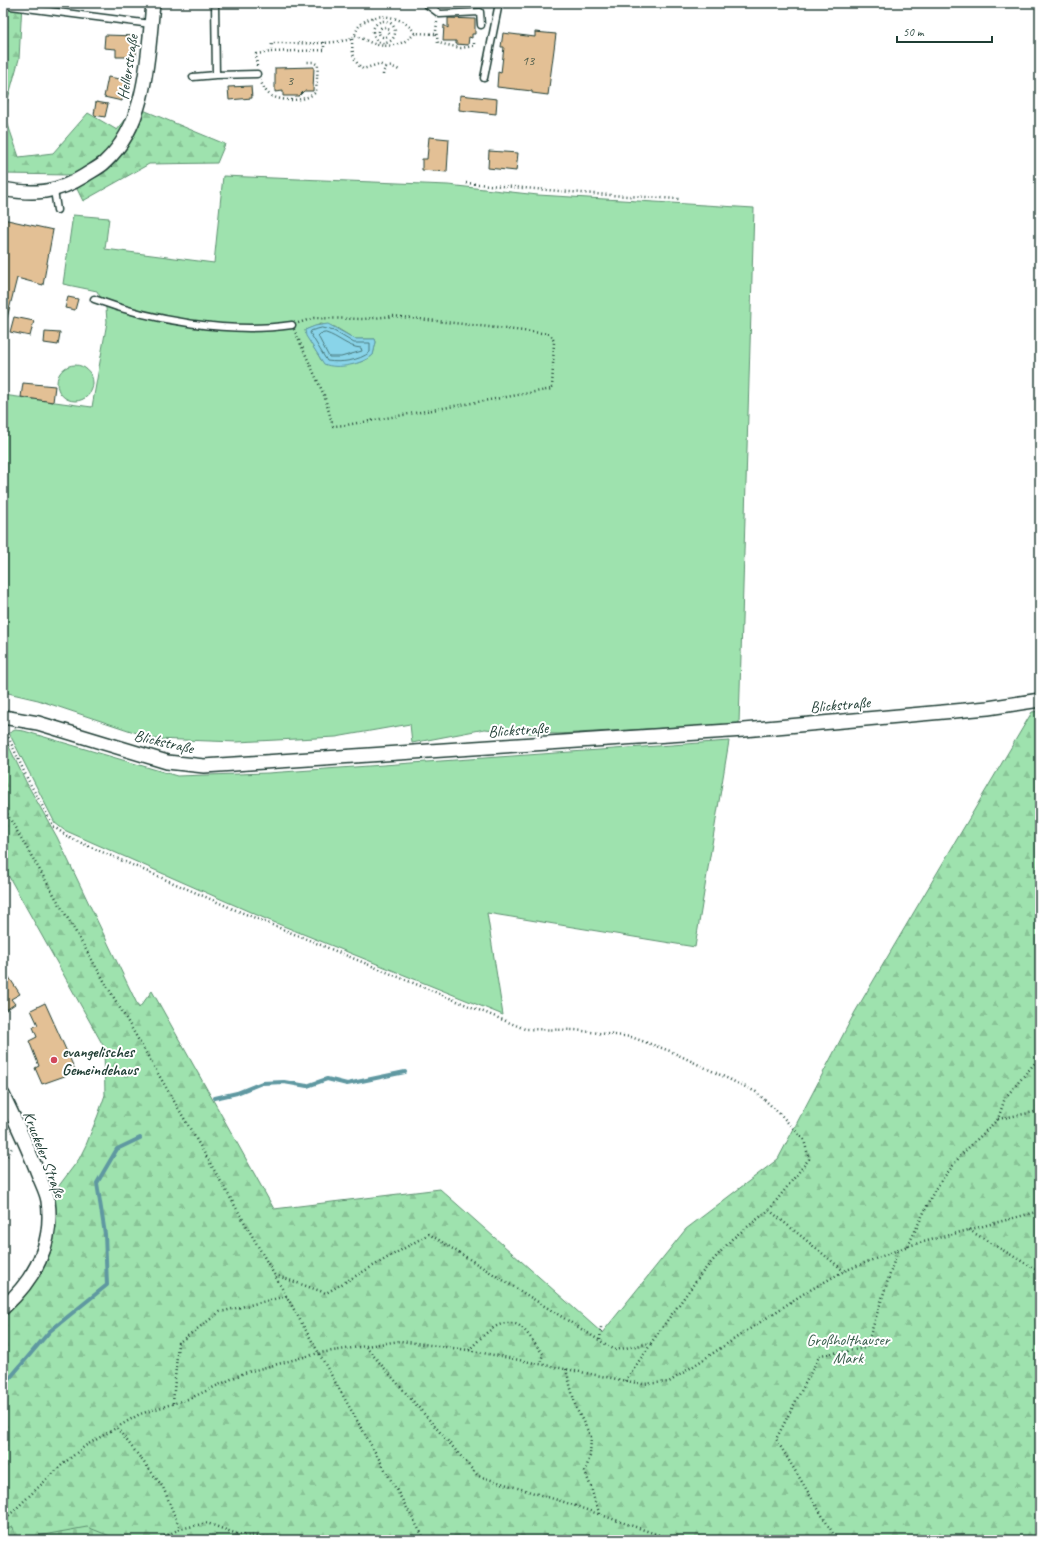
<svg xmlns="http://www.w3.org/2000/svg" width="1043" height="1543" font-family="Caveat,sans-serif">
<style>
.green{fill:#9ee2ae;stroke:#5e9071;fill-rule:evenodd}
.forest{fill:url(#forest-firs);stroke:#5e9071}
.cemetery{fill:url(#cemetery-stones);stroke:#5e9071}
.water{fill:#89d4e9;stroke:#5f98a1}
.lines{fill:none;stroke-linecap:round;stroke-linejoin:round}
.shore{stroke:#49797c;stroke-width:1}
.stream{stroke:#5f98a1;stroke-width:4}
.building{fill:#e3c095;stroke:#1f3d34}
.lane-casing{stroke:#1f3d34;stroke-width:9}
.street-casing{stroke:#1f3d34;stroke-width:16}
.path{stroke:#1f3d34;stroke-width:2.5;stroke-dasharray:1 3;stroke-linecap:butt}
.lane{stroke:#fff;stroke-width:6}
.street{stroke:#fff;stroke-width:13}
.poi-dot{fill:#d1495b;stroke:#fff;stroke-width:1.5}
.labels{text-anchor:middle;stroke-width:4;stroke-linejoin:round;paint-order:stroke}
.number-label{font-size:14px;fill:#505e4c}
.street-label{font-size:16px;fill:#1f3d34;stroke:#fff}
.poi-label{font-size:16px;font-weight:bold;fill:#1f3d34;stroke:#fff;text-anchor:start}
.park-label{font-size:16px;fill:#385e4c;stroke:#fff}
</style>
<defs>
<pattern id="forest-firs" width="22" height="20" patternUnits="userSpaceOnUse"><rect width="22" height="20" fill="#9ee2ae"/><path d="M5 1l3.5 6h-7zM16 11l3.5 6h-7z" fill="#88c396"/></pattern>
<pattern id="cemetery-stones" width="16" height="16" patternUnits="userSpaceOnUse"><rect width="16" height="16" fill="#9ee2ae"/><path d="M2 7V4a2 2 0 0 1 4 0v3zM10 15v-3a2 2 0 0 1 4 0v3z" fill="#88c396"/></pattern>
</defs>
<rect width="100%" height="100%" fill="#fff"/>
<filter id="ink" filterUnits="userSpaceOnUse"><feTurbulence type="fractalNoise" baseFrequency=".025" numOctaves="2"/><feDisplacementMap in="SourceGraphic" scale="8" xChannelSelector="R" yChannelSelector="G"/><feConvolveMatrix kernelMatrix="1 2 1 2 8 2 1 2 1" color-interpolation-filters="sRGB"/></filter>
<g filter="url(#ink)">
<path class="green" d="M 223,176 L 448,185 L 538,195 L 754,208 L 739,724 L 558,734 L 525,733 L 485,729 L 412,743 L 410,724 L 336,737 L 237,742 L 155,739 L 38,700 L 8,693 L 3,689 L 3,395 L 92,407 L 107,322 L 106,308 L 97,291 L 63,284 L 73,215 L 109,218 L 105,249 L 214,263 ZM 321,324 L 335,327 L 355,339 L 375,339 L 376,342 L 373,355 C 357,368 339,365 321,360 C 317,352 306,337 305,330 Z
M57 383a18 18 0 1 1 36 0a18 18 0 1 1-36 0Z
M 15,730 L 24,731 L 177,776 L 268,773 L 729,741 L 695,947 L 487,913 L 503,1015 L 266,919 L 64,830 L 55,823 L 9,733 Z"/>
<path class="forest" d="M 3,3 L 22,3 L 19,59 L 4,113 L 19,157 L 53,153 L 88,113 L 117,130 L 136,107 L 225,144 L 217,163 L 149,164 L 83,201 L 70,175 L 3,174 Z
M 1040,711 L 1040,1540 L 3,1540 L 3,1313 L 28,1288 L 52,1195 L 79,1159 L 86,1145 L 98,1115 L 105,1095 L 104,1047 L 3,866 L 3,734 L 26,782 L 57,837 L 139,1008 L 152,991 L 274,1209 L 440,1189 L 602,1333 L 686,1229 L 778,1159 L 855,1012 L 1032,712 Z"/>
<path class="cemetery" d="M 13,1527 L 16,1540 L 87,1527 L 120,1540 L 3,1540 L 3,1530 Z"/>
<path class="water" d="M 328,324 L 355,339 L 375,339 L 376,342 L 373,355 C 362,364 338,370 324,364 L 306,336 L 305,330 L 315,326 Z"/>
<g class="lines">
<path class="shore" d="M 322,328 L 334,331 L 354,343 L 370,343 L 370,352 C 359,361 341,363 327,361 L 310,333 L 311,331 Z
M 326,333 C 339,337 347,347 361,348 L 362,351 L 341,357 L 329,357 L 318,336 L 320,334 Z"/>
<path class="stream" d="M 215,1098 L 237,1093 L 262,1083 L 284,1082 L 307,1086 L 327,1079 L 347,1084 L 405,1072
M 3,1386 L 50,1331 L 107,1285 L 105,1234 L 97,1183 L 117,1149 L 140,1138"/>
</g>
<path class="building" d="M 448,18 L 475,19 L 475,34 L 472,34 L 472,38 L 469,37 L 468,45 L 456,44 L 456,41 L 443,41 L 444,25 L 448,28 Z
M 535,32 L 556,34 L 548,95 L 532,93 L 532,91 L 497,87 L 498,72 L 501,73 L 504,47 L 501,47 L 503,33 L 535,37 Z
M 105,35 L 137,36 L 136,57 L 116,57 L 116,49 L 104,48 Z
M 314,67 L 313,91 L 304,91 L 299,96 L 283,96 L 283,91 L 275,92 L 275,68 Z
M 108,77 L 126,80 L 122,101 L 104,97 Z
M 251,86 L 252,98 L 229,100 L 228,87 Z
M 460,95 L 497,99 L 496,114 L 459,110 Z
M 96,102 L 108,104 L 105,117 L 94,115 Z
M 429,137 L 449,139 L 447,172 L 422,170 L 422,159 L 427,159 Z
M 489,151 L 518,153 L 516,171 L 488,168 Z
M 3,219 L 53,230 L 43,285 L 17,278 L 7,318 L 3,318 Z
M 68,297 L 78,299 L 75,310 L 65,308 Z
M 14,317 L 34,321 L 30,336 L 10,332 Z
M 45,332 L 60,333 L 58,345 L 44,343 Z
M 23,383 L 55,386 L 53,402 L 21,397 Z
M 3,968 L 20,994 L 11,999 L 15,1004 L 3,1012 Z
M 45,1003 L 76,1072 L 42,1084 L 35,1068 L 39,1066 L 29,1041 L 37,1037 L 33,1027 L 38,1025 L 31,1010 Z"/>
<g class="lines">
<g class="lane-casing">
<path id="lane" d="M 215,3 L 216,75 L 257,74
M 425,3 L 440,14 L 480,12 L 481,25
M 3,5 L 151,24
M 193,77 L 216,75
M 484,78 L 499,3
M 54,190 L 57,210
M 94,299 C 153,321 230,334 292,325"/>
</g>
<g class="street-casing">
<path id="street" d="M 3,189 C 34,195 57,193 84,176 C 91,171 99,168 105,162 C 147,124 148,56 153,3
M 3,717 L 38,723 L 167,762 L 204,766 L 744,730 L 988,708 L 1040,700
M 3,1095 C 16,1122 28,1148 39,1176 C 42,1184 47,1193 48,1201 C 54,1244 34,1280 3,1308"/>
</g>
<path class="path" d="M373 32a11 11 0 1 1 22 0a11 11 0 1 1-22 0Z
M 437,22 L 436,31 L 438,43 L 461,48 L 474,46 L 474,42
M379 32a5 5 0 1 1 10 0a5 5 0 1 1-10 0Z
M 355,36 C 361,37 366,41 372,43 C 387,49 405,45 415,33
M 352,39 C 352,51 353,62 363,69 L 379,64 L 386,67
M 324,42 L 324,50 L 271,52 L 272,43 C 298,43 327,45 352,39 C 356,35 356,29 360,25 C 375,10 404,16 415,33 L 436,34
M 257,66 L 256,54 L 271,52
M 383,75 C 384,65 391,65 399,70
M 260,80 C 263,87 267,95 274,97 C 287,102 306,101 316,92 L 318,65 L 313,62 L 306,62
M 466,183 L 594,194 L 679,199
M 393,316 L 550,334 L 554,341 L 552,389 L 346,425 L 333,426 L 324,395 L 292,325 L 314,318 L 364,319 Z
M 5,730 L 28,780 L 54,827 L 70,838 L 231,908 L 525,1029 L 575,1030 L 631,1037 L 670,1051 L 756,1092 L 779,1113 L 804,1140 L 809,1159 L 769,1210
M 3,807 L 242,1218 L 425,1540
M 998,1119 L 1040,1111
M 3,1163 L 13,1146
M 969,1230 L 1040,1272
M 908,1246 L 935,1189 L 961,1155 L 998,1119 L 1005,1098 L 1040,1057
M 275,1275 L 326,1293 L 429,1234 L 615,1350 L 651,1343 L 701,1274 L 732,1239 L 769,1210 L 844,1271
M 600,1340 L 601,1327
M 366,1347 L 478,1476 L 564,1502 L 673,1540
M 469,1350 C 481,1338 499,1316 518,1325 C 525,1328 537,1347 543,1354 L 540,1364
M 566,1369 L 576,1408 L 591,1437 L 590,1456 L 585,1472 L 591,1487 L 595,1502 L 600,1514
M 625,1381 L 651,1344
M 173,1403 L 178,1343 L 220,1312 L 287,1296
M 117,1428 L 163,1487 L 180,1529
M 3,1521 L 63,1464 L 85,1446 L 140,1414 L 191,1398 L 244,1373 L 319,1353 L 400,1341 L 468,1350 L 642,1384 L 669,1382 L 803,1294 L 844,1271 L 908,1246 L 1040,1211
M 157,1540 L 180,1529 L 207,1523 L 237,1534 L 289,1540
M 837,1540 L 776,1439 L 820,1355 L 866,1348 L 898,1249
M 1038,1540 L 1040,1538"/>
<use href="#lane" class="lane"/>
<use href="#street" class="street"/>
</g>
</g>
<circle class="poi-dot" cx="54" cy="1060" r="4"/>
<g class="labels">
<g class="number-label">
<text x="528" y="65">13</text>
<text x="290" y="85">3</text>
</g>
<g class="street-label">
<text transform="translate(127 67) rotate(-81)" y="6">Hellerstraße</text>
<text transform="translate(840 704) rotate(-5)" y="6">Blickstraße</text>
<text transform="translate(518 729) rotate(-4)" y="6">Blickstraße</text>
<text transform="translate(164 741) rotate(13)" y="6">Blickstraße</text>
<text transform="translate(45 1154) rotate(69)" y="6">Kruckeler Straße</text>
</g>
<g class="poi-label">
<text x="62" y="1057">evangelisches<tspan x="62" dy="18">Gemeindehaus</tspan></text>
</g>
<g class="park-label">
<text x="848" y="1345">Großholthauser<tspan x="848" dy="18">Mark</tspan></text>
</g>
</g>
<rect width="1043" height="1543" fill="none" stroke="#fff" stroke-width="16"/>
<rect x="8" y="8" width="1027" height="1527" fill="none" stroke="#1f3d34" stroke-width="1.5" filter="url(#ink)"/>
<path d="M897 36v6h95v-6" fill="none" stroke="#1f3d34" stroke-width="2"/>
<text x="903" y="36" font-size="12" fill="#1f3d34" stroke="#ffffff" stroke-width="3" paint-order="stroke">50 m</text>
</svg>
